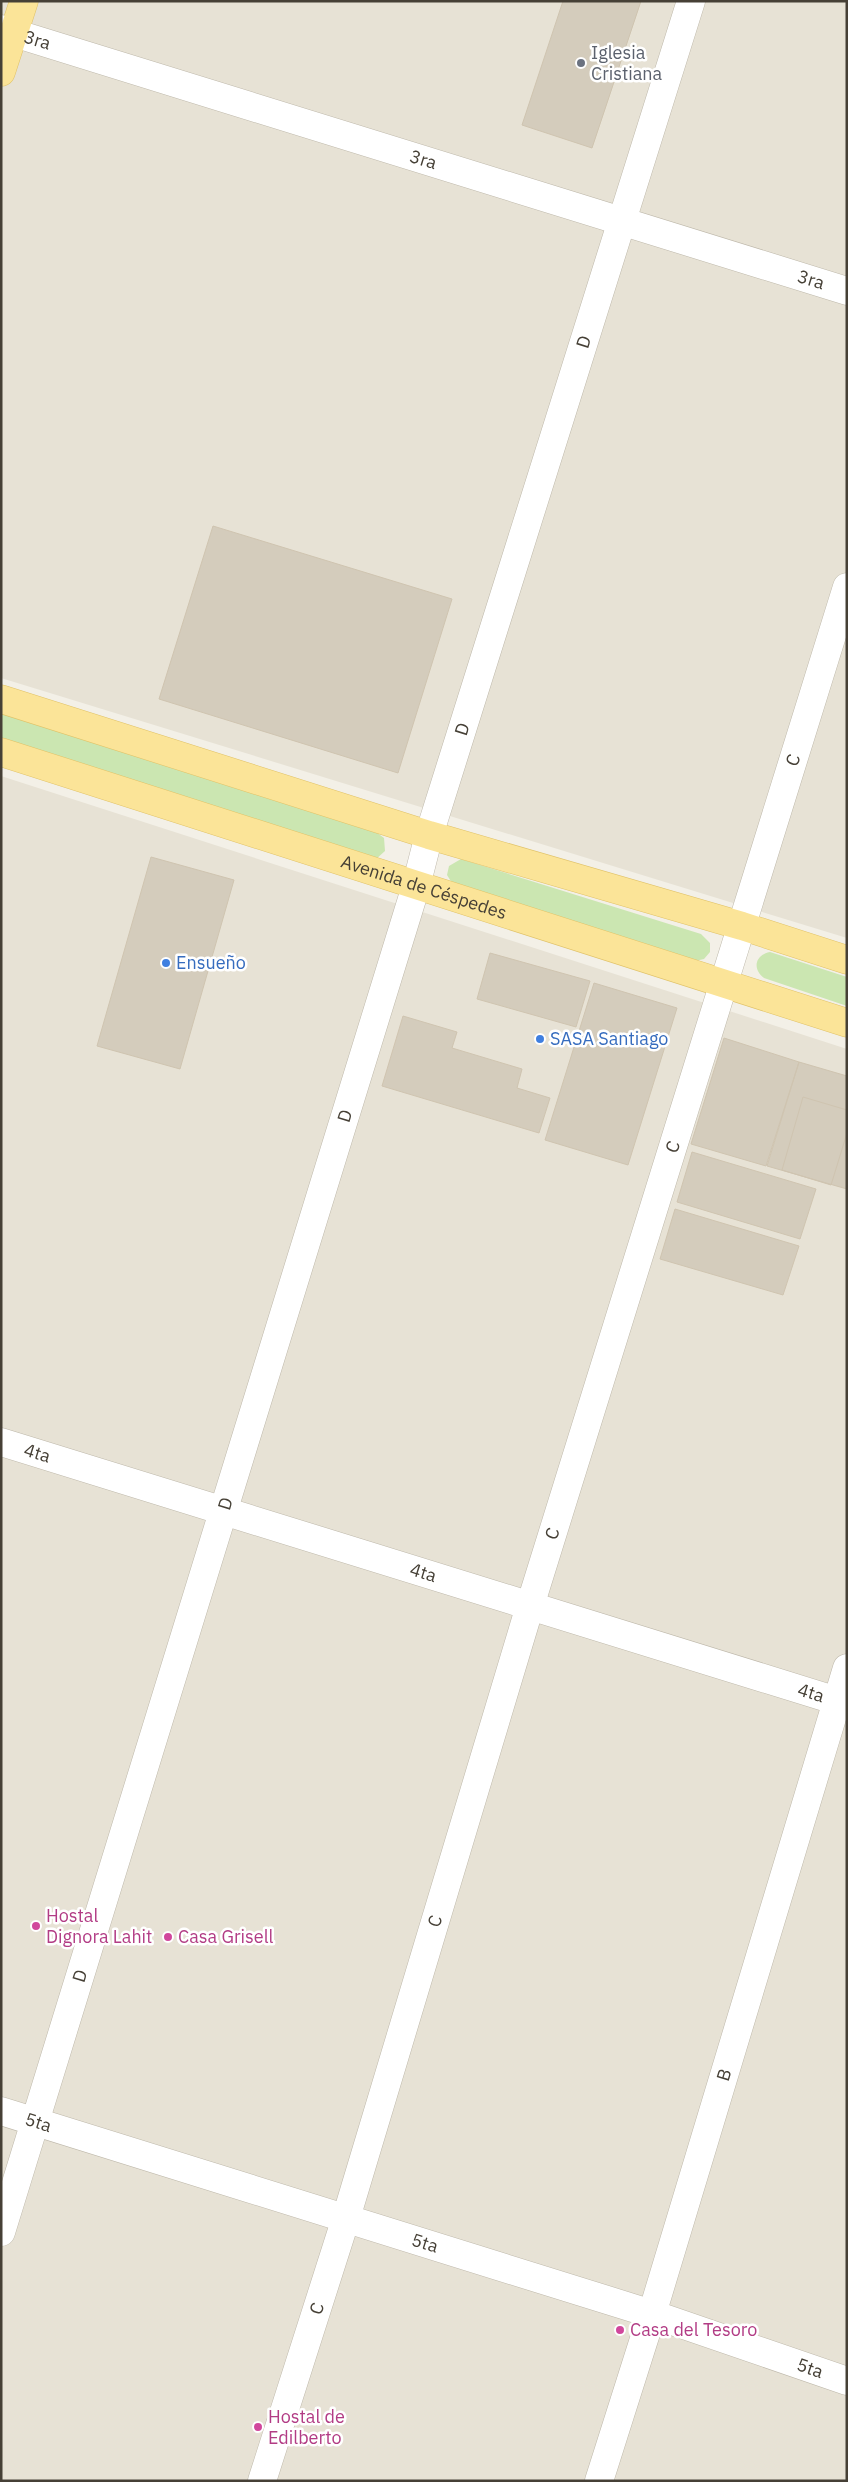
<svg xmlns="http://www.w3.org/2000/svg" width="848" height="2482" font-family="'IBM Plex Sans',sans-serif">
<style>
.residential{fill:#e7e2d5}
.green{fill:#cbe6b1}
.building{fill:#d4ccbc;stroke:#cfc4b0}
.lines{fill:none;stroke-linecap:round;stroke-linejoin:round}
.minor-casing{stroke:#beb8aa;stroke-width:29}
.major-casing{stroke:#e0c268;stroke-width:29}
.minor{stroke:#fff;stroke-width:28}
.major{stroke:#fbe498;stroke-width:28}
.worship-dot{fill:#6b7280;stroke:#fff;stroke-width:2}
.shop-dot{fill:#3f7fe0;stroke:#fff;stroke-width:2}
.hotel-dot{fill:#d1479c;stroke:#fff;stroke-width:2}
.labels{text-anchor:middle;stroke-width:5;stroke-linejoin:round;paint-order:stroke}
.street-label{font-size:18px;fill:#464036;stroke:#fff}
.worship-label{font-size:18px;fill:#5b616d;stroke:#fff;text-anchor:start}
.shop-label{font-size:18px;fill:#366cbe;stroke:#fff;text-anchor:start}
.hotel-label{font-size:18px;fill:#b23c85;stroke:#fff;text-anchor:start}
</style>
<rect width="100%" height="100%" fill="#f3f0e7"/>
<path class="residential" d="M 1,1 L 847,1 L 847,938 L 1,678 Z
M 1,776 L 847,1049 L 847,2481 L 1,2481 Z"/>
<path class="green" d="M 1,712 L 376,832 L 384,838 L 385,851 L 375,860 L 1,741 Z
M 461,859 L 701,934 L 710,943 L 710,952 L 704,959 L 695,961 L 452,883 L 447,875 L 449,866 Z
M 770,952 L 847,977 L 847,1006 L 764,978 C 752,969 755,955 770,952 Z"/>
<path class="building" d="M 563,1 L 641,1 L 592,148 L 522,125 Z
M 213,526 L 452,599 L 398,773 L 159,699 Z
M 151,857 L 234,880 L 180,1069 L 97,1046 Z
M 490,953 L 590,981 L 576,1027 L 477,999 Z
M 594,983 L 677,1008 L 628,1165 L 545,1140 Z
M 403,1016 L 457,1032 L 452,1048 L 522,1069 L 517,1088 L 550,1098 L 539,1133 L 382,1086 Z
M 724,1038 L 799,1062 L 766,1166 L 691,1144 Z
M 799,1062 L 847,1076 L 847,1189 L 767,1166 Z
M 803,1097 L 847,1110 L 847,1133 L 831,1185 L 782,1170 Z
M 692,1152 L 816,1189 L 800,1239 L 677,1202 Z
M 675,1209 L 799,1246 L 783,1295 L 660,1259 Z"/>
<g class="lines">
<g class="minor-casing">
<g id="minor">
<path id="s1" d="M 1,29 L 847,291"/>
<path id="s2" d="M 1,1442 L 847,1704"/>
<path id="s3" d="M 1,2111 L 652,2314 L 847,2381"/>
<path id="s4" d="M 1,2232 L 416,886 L 429,835 L 691,1"/>
<path id="s5" d="M 262,2481 L 346,2218 L 530,1606 L 847,587"/>
<path id="s6" d="M 599,2481 L 652,2314 L 847,1668"/>
</g>
</g>
<g class="major-casing">
<g id="major">
<path d="M 1,72 L 24,1"/>
<path d="M 1,699 L 429,835 L 742,926 L 847,960"/>
<path id="s7" d="M 1,752 L 847,1023"/>
</g>
</g>
<use href="#minor" class="minor"/>
<use href="#major" class="major"/>
</g>
<circle class="worship-dot" cx="581" cy="63" r="5"/>
<g class="shop-dot">
<circle cx="166" cy="963" r="5"/>
<circle cx="540" cy="1039" r="5"/>
</g>
<g class="hotel-dot">
<circle cx="36" cy="1926" r="5"/>
<circle cx="168" cy="1937" r="5"/>
<circle cx="620" cy="2330" r="5"/>
<circle cx="258" cy="2427" r="5"/>
</g>
<g class="labels">
<g class="street-label">
<text dy="6" stroke="none"><textPath href="#s1" startOffset="38">3ra</textPath></text>
<text dy="6" stroke="none"><textPath href="#s1" startOffset="442">3ra</textPath></text>
<text dy="6" stroke="none"><textPath href="#s1" startOffset="848">3ra</textPath></text>
<text dy="6" stroke="none"><textPath href="#s4" startOffset="1978">D</textPath></text>
<text dy="6" stroke="none"><textPath href="#s4" startOffset="1572">D</textPath></text>
<text dy="6" stroke="none"><textPath href="#s5" startOffset="1801">C</textPath></text>
<text dy="6" stroke="none"><textPath href="#s7" startOffset="444">Avenida de Céspedes</textPath></text>
<text dy="6" stroke="none"><textPath href="#s4" startOffset="1168">D</textPath></text>
<text dy="6" stroke="none"><textPath href="#s5" startOffset="1396">C</textPath></text>
<text dy="6" stroke="none"><textPath href="#s2" startOffset="38">4ta</textPath></text>
<text dy="6" stroke="none"><textPath href="#s4" startOffset="762">D</textPath></text>
<text dy="6" stroke="none"><textPath href="#s5" startOffset="991">C</textPath></text>
<text dy="6" stroke="none"><textPath href="#s2" startOffset="442">4ta</textPath></text>
<text dy="6" stroke="none"><textPath href="#s2" startOffset="848">4ta</textPath></text>
<text dy="6" stroke="none"><textPath href="#s5" startOffset="586">C</textPath></text>
<text dy="6" stroke="none"><textPath href="#s4" startOffset="268">D</textPath></text>
<text dy="6" stroke="none"><textPath href="#s6" startOffset="425">B</textPath></text>
<text dy="6" stroke="none"><textPath href="#s3" startOffset="39">5ta</textPath></text>
<text dy="6" stroke="none"><textPath href="#s3" startOffset="444">5ta</textPath></text>
<text dy="6" stroke="none"><textPath href="#s5" startOffset="181">C</textPath></text>
<text dy="6" stroke="none"><textPath href="#s3" startOffset="849">5ta</textPath></text>
</g>
<g class="worship-label">
<text x="591" y="59">Iglesia<tspan x="591" dy="21">Cristiana</tspan></text>
</g>
<g class="shop-label">
<text x="176" y="969">Ensueño</text>
<text x="550" y="1045">SASA Santiago</text>
</g>
<g class="hotel-label">
<text x="46" y="1922">Hostal<tspan x="46" dy="21">Dignora Lahit</tspan></text>
<text x="178" y="1943">Casa Grisell</text>
<text x="630" y="2336">Casa del Tesoro</text>
<text x="268" y="2423">Hostal de<tspan x="268" dy="21">Edilberto</tspan></text>
</g>
</g>
<rect width="848" height="2482" fill="none" stroke="#464036" stroke-width="5"/>
</svg>
